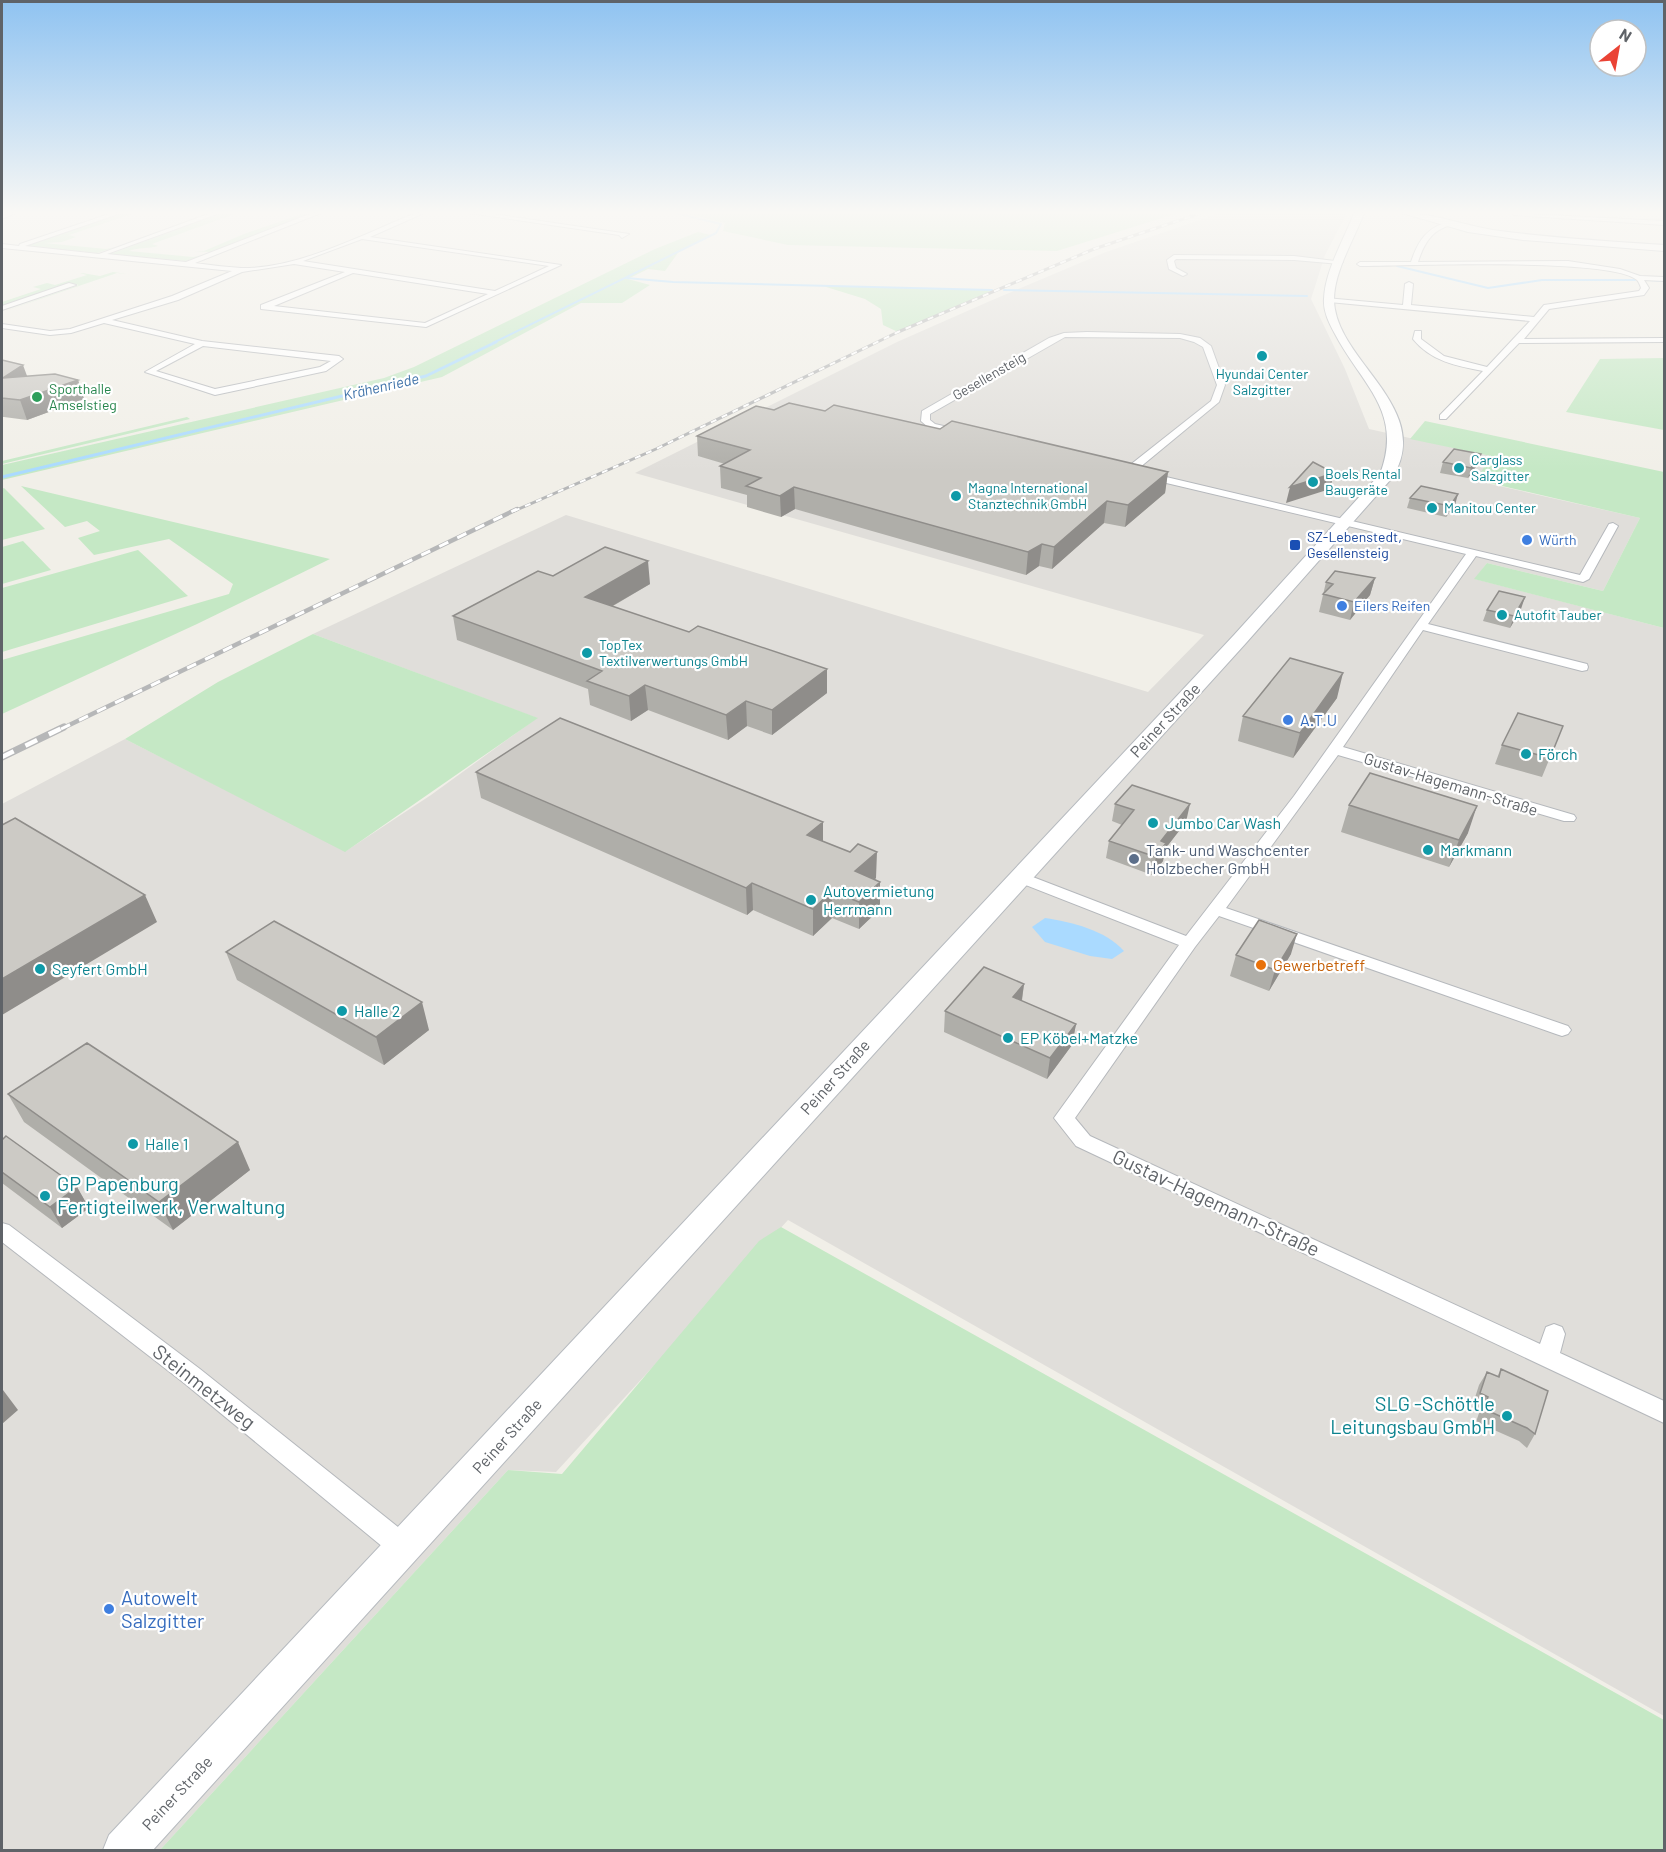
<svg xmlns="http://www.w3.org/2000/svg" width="1666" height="1852" font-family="Barlow,sans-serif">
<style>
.industrial{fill:#e0deda}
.green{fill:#c5e8c5}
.water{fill:#aadaff}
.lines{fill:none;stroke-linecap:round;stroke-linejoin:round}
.stream-far1{stroke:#aadaff;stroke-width:2}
.stream{stroke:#aadaff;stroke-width:3}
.street-casing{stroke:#b5b8bc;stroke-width:2}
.secondary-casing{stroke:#b6babf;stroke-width:2}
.street{fill:#fff;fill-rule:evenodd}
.secondary{fill:#fff;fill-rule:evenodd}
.rail-far2-casing{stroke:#b6b7b8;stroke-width:3}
.rail-far1-casing{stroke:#b6b7b8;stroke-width:4.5}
.rail-casing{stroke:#b6b7b8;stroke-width:7}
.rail-far2{stroke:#fff;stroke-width:2;stroke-dasharray:6;stroke-linecap:butt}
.rail-far1{stroke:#fff;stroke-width:3;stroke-dasharray:10;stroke-linecap:butt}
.rail{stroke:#fff;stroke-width:4.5;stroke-dasharray:13;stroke-linecap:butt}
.wall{fill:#afaea9}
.shaded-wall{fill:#8f8d8a}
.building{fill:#cccac5;stroke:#8f8d8a;stroke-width:1.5}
.culture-dot{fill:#0f9aa8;stroke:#fff;stroke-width:2}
.leisure-dot{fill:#2e9e5b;stroke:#fff;stroke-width:2}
.shop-dot{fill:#3f7fe0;stroke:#fff;stroke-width:2}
.transit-dot{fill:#1a4fb4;stroke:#fff;stroke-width:2}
.service-dot{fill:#5c6f8a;stroke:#fff;stroke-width:2}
.food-dot{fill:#e8710a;stroke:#fff;stroke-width:2}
.labels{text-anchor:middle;stroke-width:4.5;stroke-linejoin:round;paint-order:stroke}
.far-culture-label{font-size:14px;fill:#0d838f;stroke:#fff;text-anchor:start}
.far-street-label{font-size:14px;fill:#5f6368;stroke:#fff}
.far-leisure-label{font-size:14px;fill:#27864d;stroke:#fff;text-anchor:start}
.far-transit-label{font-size:14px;fill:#164399;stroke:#fff;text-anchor:start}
.far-shop-label{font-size:14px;fill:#366cbe;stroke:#fff;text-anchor:start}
.far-water-label{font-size:15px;font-style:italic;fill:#4174aa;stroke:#fff}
.street-label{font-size:16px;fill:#5f6368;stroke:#fff}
.shop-label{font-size:16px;fill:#366cbe;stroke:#fff;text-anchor:start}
.culture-label{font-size:16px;fill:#0d838f;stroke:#fff;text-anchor:start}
.service-label{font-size:16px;fill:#4e5e75;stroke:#fff;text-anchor:start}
.food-label{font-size:16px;fill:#c56008;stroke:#fff;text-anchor:start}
.near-culture-label{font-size:20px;fill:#0d838f;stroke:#fff;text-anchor:start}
.near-street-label{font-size:20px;fill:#5f6368;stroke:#fff}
.near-shop-label{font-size:20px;fill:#366cbe;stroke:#fff;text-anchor:start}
</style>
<rect width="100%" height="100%" fill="#f1efe8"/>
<path class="industrial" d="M 1220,213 L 1347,213 L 1325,255 L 1311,299 L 1345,369 L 1369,429 L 1491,456 L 1477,481 L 1640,518 L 1603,591 L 1487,563 L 1475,579 L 1664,628 L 1664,1716 L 788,1220 L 556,1472 L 508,1470 L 160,1850 L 2,1850 L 2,804 L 125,739 L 346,851 L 431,795 L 537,718 L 313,634 L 566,515 L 1148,692 L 1204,635 L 635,473 L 897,342 L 990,301 L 1106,252 Z"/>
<path class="green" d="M 122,213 L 135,213 L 69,235 L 76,237 L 62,242 L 44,243 L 106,249 L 116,247 L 97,253 L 27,246 Z
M 222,213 L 237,213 L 152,244 L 158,246 C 148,249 139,247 129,251 L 193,257 L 203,255 L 186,261 L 110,254 Z
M 304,213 L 312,213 L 210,252 L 194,251 L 204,251 L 244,234 Z
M 684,213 L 1178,213 L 1057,251 L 788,245 L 723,231 L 725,223 Z
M 698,232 L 711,235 L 680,250 L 665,271 L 648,269 L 628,279 L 650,285 L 622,303 L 581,303 L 442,377 L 2,480 L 2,465 L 384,378 L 414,367 L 655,249 Z
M 113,272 L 127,274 L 117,273 L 2,312 L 79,285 L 69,283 L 2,306 L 2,302 L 41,289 L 33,287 L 47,283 L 55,285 L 87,275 L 80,273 L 82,273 L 100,276 Z
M 823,286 L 992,290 L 980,297 L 898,332 L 883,325 L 881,309 L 865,299 Z
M 1664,358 L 1664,430 L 1566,412 L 1600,359 Z
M 187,417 L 190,419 L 2,464 L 2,461 Z
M 1425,421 L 1664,472 L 1664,628 L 1474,579 L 1487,563 L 1603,591 L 1640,518 L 1476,480 L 1491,456 L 1410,439 Z
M 21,486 L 330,559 L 197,624 L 2,714 L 2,660 L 229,594 L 233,584 L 169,539 L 94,555 L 78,538 L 100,531 L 87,521 L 65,527 Z
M 4,488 L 45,529 L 2,540 L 2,489 Z
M 23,541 L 51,570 L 2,584 L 2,547 Z
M 138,550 L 188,596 L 2,652 L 2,588 Z
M 313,634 L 538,718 L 345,852 L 125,739 L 218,682 Z
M 781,1227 L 1664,1720 L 1664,1850 L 160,1850 L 508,1470 L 562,1474 L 759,1241 Z"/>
<path class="water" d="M 1045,918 C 1072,922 1105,930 1124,951 L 1112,959 L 1090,956 L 1045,942 L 1032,927 Z"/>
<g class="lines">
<path class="stream-far1" d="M 1397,266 L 1488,288 L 1542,280 L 1635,280
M 626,278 L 673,282 L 992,290
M 1648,280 L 1664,281
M 1004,290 L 1307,296
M 493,343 L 716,233 L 721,224 L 675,213"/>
<path class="stream" d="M 2,477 L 426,376 L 496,342"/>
<g class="street-casing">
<path id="street" d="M 112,213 L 121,213 L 25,246 L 99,254 L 211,213 L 220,213 L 107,254 L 186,262 L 312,213 L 321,213 L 195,263 C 210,265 226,267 241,268 C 299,269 363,234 416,213 L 424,213 L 370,237 L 561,265 L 426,327 L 261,309 L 261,305 L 345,272 L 294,264 L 242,272 L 178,300 L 112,320 L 202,341 L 339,356 L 343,359 L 326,371 L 215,395 L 145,372 L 195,344 L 104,323 L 71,333 L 50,335 L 2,328 L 2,324 L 50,331 L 70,329 L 172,296 L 232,271 L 2,248 L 2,244 L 19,246 L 20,244 ZM 362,239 L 549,266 L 495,291 L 303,261 ZM 353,273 L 488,294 L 425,323 L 274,306 ZM 203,346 L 331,361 L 320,367 L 215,389 L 156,371 Z
M 469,213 L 486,213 L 629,234 L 622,238 L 619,235 Z
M 1511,213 L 1664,221 L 1664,225 L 1514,215 Z
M 1449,222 L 1451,225 C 1432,230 1424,243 1418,262 L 1568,261 L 1620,269 L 1640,276 L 1664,277 L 1664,281 L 1644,280 L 1649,288 L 1644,295 L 1549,309 L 1524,339 L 1664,338 L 1664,342 L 1519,343 L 1446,419 L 1440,419 L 1440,415 L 1483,371 C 1456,366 1431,361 1413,339 L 1415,331 L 1421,331 L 1421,339 L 1444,356 L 1487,367 L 1530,321 L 1329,302 L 1326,302 L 1326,298 L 1403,305 L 1405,284 L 1409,282 L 1413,284 L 1411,305 L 1534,317 L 1544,305 L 1639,291 L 1641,288 C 1640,285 1639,282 1637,280 C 1611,257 1404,266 1360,266 L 1357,264 L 1360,262 L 1411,262 C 1418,241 1427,227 1449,222 Z
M 1174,255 L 1294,256 L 1343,262 L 1340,264 L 1294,260 L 1176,259 L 1174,261 L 1176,268 L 1187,274 L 1183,276 L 1169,269 L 1167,260 Z
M 69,283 L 76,285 L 2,310 L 2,306 Z
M 1087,332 L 1180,334 L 1200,338 L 1211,346 L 1225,385 L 1219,402 L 1133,473 L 1125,473 L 1125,469 L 1211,401 L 1217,385 L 1203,347 L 1194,342 L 1180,338 L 1065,337 L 930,414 L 930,420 L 935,424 L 965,431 L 965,435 L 929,428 L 921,421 L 922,411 L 1049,338 L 1064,333 Z
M 1145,472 L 1580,575 L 1609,524 L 1613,523 L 1618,526 L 1589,579 L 1583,582 L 1476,556 L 1428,624 L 1587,664 L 1588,667 L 1587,670 L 1582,671 L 1423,630 L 1343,747 L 1574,815 L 1576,818 L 1574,821 L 1564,821 L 1338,755 L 1226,908 L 1568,1026 L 1571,1030 L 1568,1034 L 1562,1036 L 1556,1034 L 1219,916 L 1195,947 L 1075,1118 L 1090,1136 L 1540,1344 L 1546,1327 L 1554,1324 L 1562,1327 L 1565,1334 L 1560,1353 L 1664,1401 L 1664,1423 L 1076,1146 L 1054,1118 L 1179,945 L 1013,880 L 1011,877 L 1013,874 L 1025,874 L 1186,936 L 1294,796 L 1466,554 L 1141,477 L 1140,475 Z
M 2,1223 L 9,1225 L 200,1369 L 413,1539 L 417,1548 L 413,1557 L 404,1561 L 395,1557 L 184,1383 L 2,1242 Z"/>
</g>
<g class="secondary-casing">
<path id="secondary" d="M 2,213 L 15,213 L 2,219 Z
M 1354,213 L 1364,213 C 1354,240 1334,271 1334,300 C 1335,361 1436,408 1392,478 L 1246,643 L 153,1850 L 103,1850 L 109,1835 L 1234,635 L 1380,474 C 1404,411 1361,384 1335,334 C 1329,323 1323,311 1324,299 C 1325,270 1344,240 1354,213 Z
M 1402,213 C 1433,213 1463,225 1493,230 C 1550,238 1607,241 1664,245 L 1664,251 L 1523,240 L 1468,232 Z"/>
</g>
<use href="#street" class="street"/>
<use href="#secondary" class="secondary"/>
<g class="rail-far2-casing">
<path id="rail-far2" d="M 514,511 L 656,449 L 898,332 L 1094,249 L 1201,213"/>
</g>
<g class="rail-far1-casing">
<path id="rail-far1" d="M 61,729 L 517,509"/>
</g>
<g class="rail-casing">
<path id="rail" d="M 2,757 L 64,727"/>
</g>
<use href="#rail-far2" class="rail-far2"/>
<use href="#rail-far1" class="rail-far1"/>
<use href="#rail" class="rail"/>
</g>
<path class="wall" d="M 2,360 L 27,376 L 78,380 L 84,399 L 27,420 L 4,417 L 2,417 Z
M 774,410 L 825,411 L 940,429 L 1168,472 L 1165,493 L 1125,527 L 1104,523 L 1052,569 L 1039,566 L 1026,575 L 795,509 L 781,517 L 747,507 L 747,495 L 721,488 L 720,466 L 725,464 L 698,456 L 697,436 Z
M 1481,454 L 1478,464 L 1468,478 L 1440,473 L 1443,462 Z
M 1410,498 L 1455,505 L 1446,517 L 1407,508 Z
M 553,576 L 650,584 L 613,606 L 827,693 L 772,735 L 747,726 L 728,740 L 648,710 L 631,721 L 590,705 L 588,689 L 457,640 L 453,616 Z
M 1375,578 L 1370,595 L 1350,620 L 1319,612 L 1326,582 Z
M 1521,609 L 1510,628 L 1483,621 L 1487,610 Z
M 1337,698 L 1293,758 L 1238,741 L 1243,716 Z
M 1563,726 L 1542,777 L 1495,764 L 1502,745 Z
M 476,772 L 823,822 L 823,841 L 876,878 L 875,879 L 880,882 L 880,909 L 859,929 L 832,918 L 813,936 L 753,910 L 747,915 L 481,798 Z
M 1115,804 L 1186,822 L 1165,849 L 1163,861 L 1152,875 L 1106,858 L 1109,841 L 1122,825 L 1112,821 Z
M 1349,805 L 1468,833 L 1449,867 L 1341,832 Z
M 226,952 L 429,1030 L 384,1065 L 237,980 Z
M 1291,954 L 1269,991 L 1230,976 L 1236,955 Z
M 1024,984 L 1022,1001 L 1076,1024 L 1072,1045 L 1047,1079 L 944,1032 L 945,1011 Z
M 8,1094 L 250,1170 L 173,1230 L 24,1122 Z
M 2,1140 L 77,1187 L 89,1208 L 62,1228 L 2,1183 Z
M 1501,1369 L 1535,1434 L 1527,1448 L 1519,1441 L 1476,1422 L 1480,1410 L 1472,1407 L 1479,1385 L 1487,1372 L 1497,1377 Z"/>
<path class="shaded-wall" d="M 23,365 L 30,384 L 3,378 Z
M 78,380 L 84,399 L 27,420 L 20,400 Z
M 1481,454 L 1478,464 L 1468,478 L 1471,468 Z
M 1168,472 L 1165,493 L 1125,527 L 1128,505 Z
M 1334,473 L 1330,489 L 1286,503 L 1290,487 Z
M 794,487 L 795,509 L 781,517 L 780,496 Z
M 1458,494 L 1455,505 L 1446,517 L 1450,506 Z
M 1107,501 L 1104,523 L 1052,569 L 1054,547 Z
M 1042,544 L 1039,566 L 1026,575 L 1028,552 Z
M 648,561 L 650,584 L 588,620 L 585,597 Z
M 1375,578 L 1370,595 L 1350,620 L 1354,602 Z
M 1525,597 L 1521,609 L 1510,628 L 1514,616 Z
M 827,669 L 827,693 L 772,735 L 772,710 Z
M 1343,673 L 1337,698 L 1293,758 L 1300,733 Z
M 645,685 L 648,710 L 631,721 L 629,696 Z
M 746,701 L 747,726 L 728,740 L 726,715 Z
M 1190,804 L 1186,822 L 1165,849 L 1163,861 L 1152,875 L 1156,857 L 1161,841 Z
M 1477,806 L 1468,833 L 1449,867 L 1459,840 Z
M 823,822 L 823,848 L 807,835 Z
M 877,852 L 876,878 L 855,898 L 855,871 Z
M 880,882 L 880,909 L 859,929 L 859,902 Z
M 752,883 L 753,910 L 747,915 L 746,888 Z
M 832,891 L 832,918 L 813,936 L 813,909 Z
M 145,895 L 157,922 L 2,1015 L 2,979 Z
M 1297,934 L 1291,954 L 1269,991 L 1275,970 Z
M 1024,984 L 1021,1005 L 1013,997 Z
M 422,1002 L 429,1030 L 384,1065 L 376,1037 Z
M 1076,1024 L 1072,1045 L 1047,1079 L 1050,1058 Z
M 238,1142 L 250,1170 L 173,1230 L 159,1202 Z
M 77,1187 L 89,1208 L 62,1228 L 50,1207 Z
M 3,1390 L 18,1410 L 2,1424 L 2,1391 Z"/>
<path class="building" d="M 2,360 L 23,365 L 3,378 L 55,374 L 78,380 L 20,400 L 2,398 Z
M 789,403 L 825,411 L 834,405 L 940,429 L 952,421 L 1168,472 L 1128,505 L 1107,501 L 1054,547 L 1042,544 L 1028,552 L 794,487 L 780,496 L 746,486 L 761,478 L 720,466 L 750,450 L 697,436 L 756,406 L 774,410 Z
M 1454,449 L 1481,454 L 1471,468 L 1443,462 Z
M 1313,462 L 1334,473 L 1290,487 Z
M 1421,486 L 1458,494 L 1450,506 L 1410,498 Z
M 605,547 L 648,561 L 585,597 L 689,632 L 698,626 L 827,669 L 772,710 L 746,701 L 726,715 L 645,685 L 629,696 L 587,681 L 602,671 L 453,616 L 538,571 L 553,576 Z
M 1335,571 L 1375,578 L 1354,602 L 1323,594 L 1333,584 L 1326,582 Z
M 1499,591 L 1525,597 L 1514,616 L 1487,610 Z
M 1290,658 L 1343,673 L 1300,733 L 1243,716 Z
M 1518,713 L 1563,726 L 1550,758 L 1502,745 Z
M 560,718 L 823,822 L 807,835 L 850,852 L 858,844 L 877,852 L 855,871 L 880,882 L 859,902 L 832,891 L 813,909 L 752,883 L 746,888 L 476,772 Z
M 1370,773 L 1477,806 L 1459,840 L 1349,805 Z
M 1132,785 L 1190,804 L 1161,841 L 1166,843 L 1156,857 L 1109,841 L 1134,810 L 1115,804 Z
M 15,818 L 145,895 L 2,979 L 2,825 Z
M 1259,920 L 1297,934 L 1275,970 L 1236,955 Z
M 274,921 L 422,1002 L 376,1037 L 226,952 Z
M 984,967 L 1024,984 L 1013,997 L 1076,1024 L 1050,1058 L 945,1011 Z
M 87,1043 L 238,1142 L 159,1202 L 8,1094 Z
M 6,1136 L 77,1187 L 50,1207 L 2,1172 L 2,1140 Z
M 1501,1369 L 1548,1391 L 1535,1434 L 1527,1428 L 1484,1409 L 1488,1397 L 1480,1393 L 1487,1372 L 1499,1377 Z"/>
<linearGradient id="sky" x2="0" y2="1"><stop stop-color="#8fc3f1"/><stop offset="0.45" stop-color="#f9f8f5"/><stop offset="1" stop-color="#f9f8f5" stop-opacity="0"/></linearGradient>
<rect width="1666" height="472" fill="url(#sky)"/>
<g class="culture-dot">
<circle cx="1262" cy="356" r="6"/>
<circle cx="1459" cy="468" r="6"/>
<circle cx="1313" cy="482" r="6"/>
<circle cx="956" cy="496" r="6"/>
<circle cx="1432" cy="508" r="6"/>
<circle cx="1502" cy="615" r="6"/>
<circle cx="587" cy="653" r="6"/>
<circle cx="1526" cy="754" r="6"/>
<circle cx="1153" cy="823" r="6"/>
<circle cx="1428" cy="850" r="6"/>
<circle cx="811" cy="900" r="6"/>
<circle cx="40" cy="969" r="6"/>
<circle cx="342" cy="1011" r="6"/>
<circle cx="1008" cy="1038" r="6"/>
<circle cx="133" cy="1144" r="6"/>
<circle cx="45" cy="1196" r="6"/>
<circle cx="1507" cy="1416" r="6"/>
</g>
<circle class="leisure-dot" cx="37" cy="397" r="6"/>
<g class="shop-dot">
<circle cx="1527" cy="540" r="6"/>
<circle cx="1342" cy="606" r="6"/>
<circle cx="1288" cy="720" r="6"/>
<circle cx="109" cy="1609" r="6"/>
</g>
<rect class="transit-dot" x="1289" y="539" width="12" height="12" rx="3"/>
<circle class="service-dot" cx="1134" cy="859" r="6"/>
<circle class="food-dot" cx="1261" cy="965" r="6"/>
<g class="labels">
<g class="far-culture-label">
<text x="1262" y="379" text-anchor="middle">Hyundai Center<tspan x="1262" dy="16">Salzgitter</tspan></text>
<text x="1471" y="465">Carglass<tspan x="1471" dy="16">Salzgitter</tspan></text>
<text x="1325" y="479">Boels Rental<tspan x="1325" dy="16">Baugeräte</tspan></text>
<text x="968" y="493">Magna International<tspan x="968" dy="16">Stanztechnik GmbH</tspan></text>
<text x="1444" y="513">Manitou Center</text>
<text x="1514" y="620">Autofit Tauber</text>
<text x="599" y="650">TopTex<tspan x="599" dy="16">Textilverwertungs GmbH</tspan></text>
</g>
<g class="far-street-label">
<text transform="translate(989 376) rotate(-30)" y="5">Gesellensteig</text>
</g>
<g class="far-leisure-label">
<text x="49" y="394">Sporthalle<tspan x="49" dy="16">Amselstieg</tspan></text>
</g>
<g class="far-transit-label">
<text x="1307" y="542">SZ-Lebenstedt,<tspan x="1307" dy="16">Gesellensteig</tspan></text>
</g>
<g class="far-shop-label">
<text x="1539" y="545">Würth</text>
<text x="1354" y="611">Eilers Reifen</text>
</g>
<g class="far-water-label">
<text transform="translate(381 387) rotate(-13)" y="5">Krähenriede</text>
</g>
<g class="street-label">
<text transform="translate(1165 720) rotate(-47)" y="6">Peiner Straße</text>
<text transform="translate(1451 784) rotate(17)" y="6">Gustav-Hagemann-Straße</text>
<text transform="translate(835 1077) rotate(-48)" y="6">Peiner Straße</text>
<text transform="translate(507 1436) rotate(-48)" y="6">Peiner Straße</text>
<text transform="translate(177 1793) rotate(-47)" y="6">Peiner Straße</text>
</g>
<g class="shop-label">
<text x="1300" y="726">A.T.U</text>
</g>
<g class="culture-label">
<text x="1538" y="760">Förch</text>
<text x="1165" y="829">Jumbo Car Wash</text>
<text x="1440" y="856">Markmann</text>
<text x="823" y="897">Autovermietung<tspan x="823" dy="18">Herrmann</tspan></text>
<text x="52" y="975">Seyfert GmbH</text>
<text x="354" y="1017">Halle 2</text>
<text x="1020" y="1044">EP Köbel+Matzke</text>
<text x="145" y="1150">Halle 1</text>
</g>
<g class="service-label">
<text x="1146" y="856">Tank- und Waschcenter<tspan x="1146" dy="18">Holzbecher GmbH</tspan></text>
</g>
<g class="food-label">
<text x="1273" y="971">Gewerbetreff</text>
</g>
<g class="near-culture-label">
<text x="57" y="1191">GP Papenburg<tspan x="57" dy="23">Fertigteilwerk, Verwaltung</tspan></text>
<text x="1495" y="1411" text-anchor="end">SLG -Schöttle<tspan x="1495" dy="23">Leitungsbau GmbH</tspan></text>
</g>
<g class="near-street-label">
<text transform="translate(1216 1203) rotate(25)" y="7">Gustav-Hagemann-Straße</text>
<text transform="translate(204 1387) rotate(38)" y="7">Steinmetzweg</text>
</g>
<g class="near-shop-label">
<text x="121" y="1605">Autowelt<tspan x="121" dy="23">Salzgitter</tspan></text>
</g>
</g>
<rect width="1666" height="1852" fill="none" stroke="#5f6368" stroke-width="6"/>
<g transform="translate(1618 48) rotate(31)"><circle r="28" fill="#ffffff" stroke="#bfc1c3" stroke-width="1.5"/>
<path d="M0-4.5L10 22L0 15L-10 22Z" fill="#ea4335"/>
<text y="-9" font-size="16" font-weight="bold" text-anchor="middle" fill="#5f6368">N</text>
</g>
</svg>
